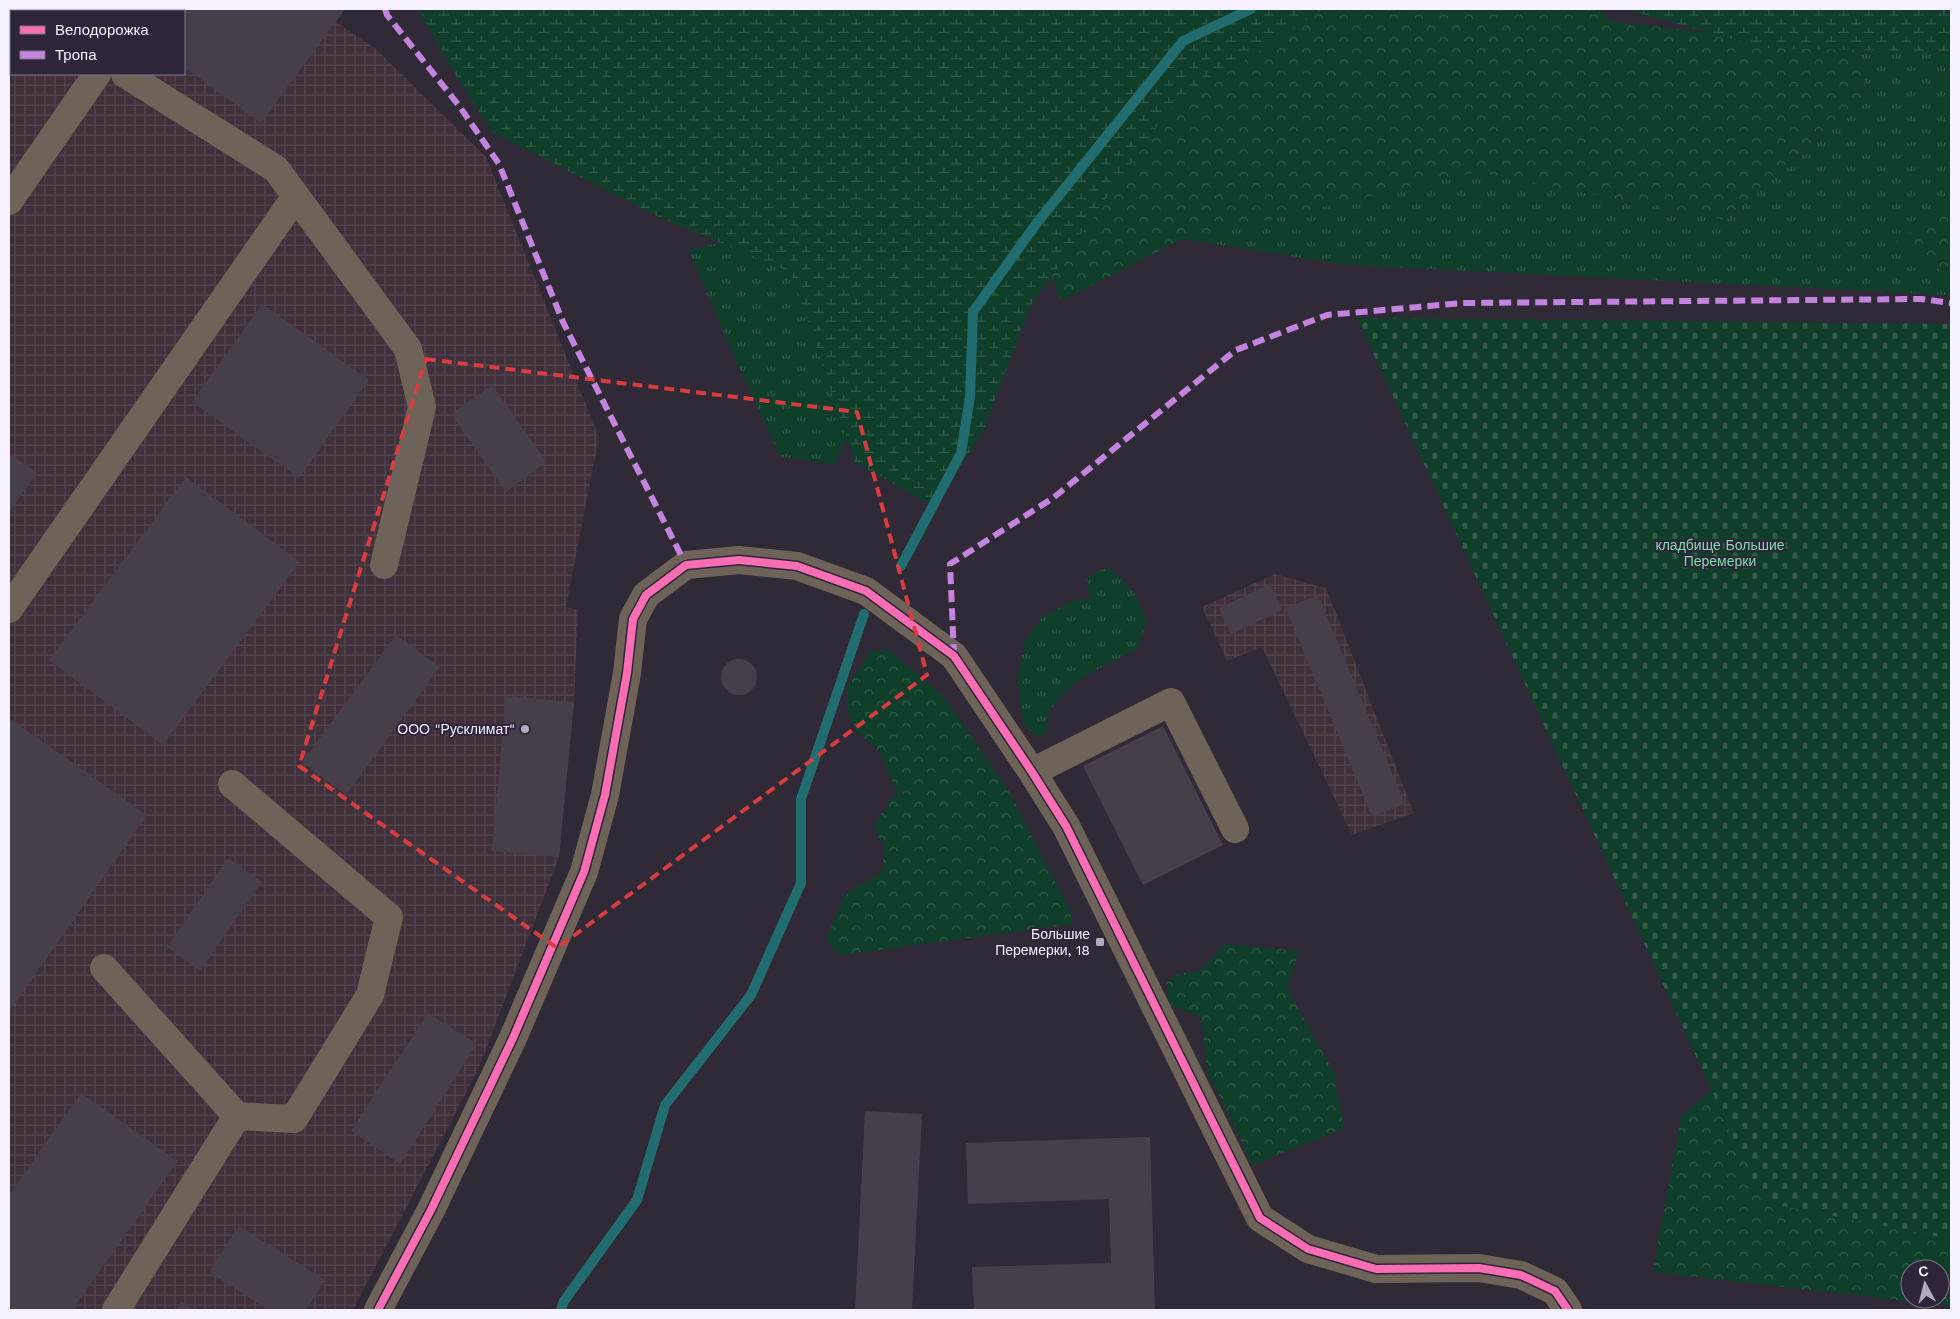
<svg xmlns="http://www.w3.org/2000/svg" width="1960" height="1319" font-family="'Work Sans',sans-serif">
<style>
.industrial{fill:url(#industrial-grid);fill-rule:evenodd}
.grass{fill:url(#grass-tufts)}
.forest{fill:url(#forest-crowns);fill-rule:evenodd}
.wetland{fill:url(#wetland-marsh)}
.cemetery{fill:url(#cemetery-stones)}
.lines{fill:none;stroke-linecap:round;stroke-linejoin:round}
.stream{stroke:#216c6e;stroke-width:10}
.building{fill:#463f49}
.minor{stroke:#6d6358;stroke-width:28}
.quiet{stroke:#c483df;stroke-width:6;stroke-dasharray:12 6;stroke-linecap:butt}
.cycleway-casing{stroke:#2f253b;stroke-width:11}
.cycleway{stroke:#f96db3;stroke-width:8}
.marked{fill:none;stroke:#d93c3e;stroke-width:4;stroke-dasharray:10 6;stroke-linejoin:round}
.poi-dot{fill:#b1abb9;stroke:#2f253b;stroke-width:2}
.labels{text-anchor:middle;stroke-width:4;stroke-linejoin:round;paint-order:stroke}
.park-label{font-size:14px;fill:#7bdfa7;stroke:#2f253b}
.poi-label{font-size:14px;fill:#f6f0ff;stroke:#2f253b;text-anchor:end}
</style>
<defs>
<pattern id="industrial-grid" width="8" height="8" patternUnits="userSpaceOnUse" patternTransform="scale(1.25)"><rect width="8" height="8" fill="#3f303a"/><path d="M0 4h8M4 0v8" fill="none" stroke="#52444e"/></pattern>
<pattern id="grass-tufts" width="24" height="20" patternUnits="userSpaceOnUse" patternTransform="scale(1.25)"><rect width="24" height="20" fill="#0f3e2a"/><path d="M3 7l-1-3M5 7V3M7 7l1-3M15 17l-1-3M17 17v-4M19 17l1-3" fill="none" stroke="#335a4a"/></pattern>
<pattern id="forest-crowns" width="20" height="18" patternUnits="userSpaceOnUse" patternTransform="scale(1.25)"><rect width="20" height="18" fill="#0f3e2a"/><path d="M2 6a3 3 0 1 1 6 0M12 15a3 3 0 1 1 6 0" fill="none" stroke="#335a4a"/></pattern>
<pattern id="wetland-marsh" width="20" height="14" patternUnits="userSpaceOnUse" patternTransform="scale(1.25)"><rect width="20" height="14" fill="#0f3e2a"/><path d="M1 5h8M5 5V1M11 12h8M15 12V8" fill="none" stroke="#335a4a"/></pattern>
<pattern id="cemetery-stones" width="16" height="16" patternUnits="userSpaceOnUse" patternTransform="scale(1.25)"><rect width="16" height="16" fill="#0f3e2a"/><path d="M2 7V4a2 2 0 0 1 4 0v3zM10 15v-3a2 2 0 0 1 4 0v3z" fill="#335a4a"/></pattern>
</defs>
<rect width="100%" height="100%" fill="#302a36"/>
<path class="industrial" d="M 9,9 L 345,9 L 336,22 L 376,49 L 486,157 L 599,437 L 566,607 L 578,610 L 574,702 L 559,857 L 479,1068 L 353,1310 L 9,1310 ZM 11,11 L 184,11 L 184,74 L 11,74 Z
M 1275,574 L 1326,588 L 1414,813 L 1352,835 L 1262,647 L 1227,661 L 1202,607 Z"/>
<path class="grass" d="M 1854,50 L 1951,52 L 1951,75 L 1947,76 L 1951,80 L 1951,206 L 1896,241 L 1951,277 L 1951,295 L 1348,265 L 1182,239 L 1478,172 L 1724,220 L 1867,92 Z
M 786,227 L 872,386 L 834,465 L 780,456 L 728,343 L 689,250 Z
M 1109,567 L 1135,593 L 1147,621 L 1137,649 C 1106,666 1064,680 1049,714 C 1047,720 1047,727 1046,733 L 1037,736 L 1026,727 L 1021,714 L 1018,678 L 1025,640 L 1043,616 L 1075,600 L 1090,599 L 1086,577 Z"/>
<path class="forest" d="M 1302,9 L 1601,9 L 1609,21 L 1854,50 L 1867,92 L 1724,220 L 1478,172 L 1182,239 L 1061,301 L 1039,246 L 1137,119 Z
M 1951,206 L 1951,277 L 1896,241 Z
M 872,650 L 888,650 L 944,697 L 1008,790 L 1069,908 L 1073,924 L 840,955 L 826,940 L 844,895 L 882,872 L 884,847 L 873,826 L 897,792 L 880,752 L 857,732 L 847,710 L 848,685 Z
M 1225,944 L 1299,951 L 1287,988 L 1334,1073 L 1344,1128 L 1253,1165 L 1207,1071 L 1201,1017 L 1169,1005 L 1167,982 L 1178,974 L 1199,971 Z
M 1951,1036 L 1951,1306 L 1653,1272 L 1681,1116 L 1746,1062 ZM 1910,1269 L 1940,1269 L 1940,1299 L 1910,1299 Z"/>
<path class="wetland" d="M 424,9 L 1323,9 L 1169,110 L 1031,305 L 983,432 L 933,506 L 855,462 L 791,272 L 659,217 L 492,132 L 452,69 L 420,13 Z
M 1624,9 L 1951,9 L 1951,52 L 1766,48 Z"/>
<path class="cemetery" d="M 1357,318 L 1951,324 L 1951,1239 L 1763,1202 Z"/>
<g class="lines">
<path class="stream" d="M 901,566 L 961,453 L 970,397 L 973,312 L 1036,224 L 1183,41 L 1251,9
M 561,1310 L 564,1301 L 637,1200 L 665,1105 L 751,995 L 801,883 L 801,799 L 864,614"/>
</g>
<path class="building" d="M 104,9 L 345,9 L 261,123 L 184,67 L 184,11 L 107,11 Z
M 262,304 L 369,380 L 299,478 L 192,402 Z
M 492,385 L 547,462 L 506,492 L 451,414 Z
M 9,453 L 37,473 L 9,512 Z
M 186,477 L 300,562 L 163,745 L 49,660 Z
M 1270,584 L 1282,610 L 1231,634 L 1219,608 Z
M 1318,595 L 1405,804 L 1372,817 L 1286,608 Z
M 396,635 L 440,667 L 346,795 L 302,762 Z
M721 677a18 18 0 1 1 36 0a18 18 0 1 1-36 0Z
M 506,696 L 574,702 L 559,857 L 492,851 Z
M 9,718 L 147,815 L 9,1012 Z
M 1163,726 L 1223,845 L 1143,885 L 1083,766 Z
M 228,858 L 262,882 L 200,971 L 167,947 Z
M 428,1013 L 477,1044 L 400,1164 L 351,1131 Z
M 81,1093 L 178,1161 L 72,1310 L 9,1310 L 9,1195 Z
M 865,1111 L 922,1114 L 912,1310 L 855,1310 Z
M 1150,1137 L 1155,1310 L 974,1310 L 972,1267 L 1111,1263 L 1109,1199 L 968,1204 L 966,1143 Z
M 239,1226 L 325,1280 L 306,1310 L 269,1310 L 209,1272 Z
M 181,1302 L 194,1310 L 176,1310 Z"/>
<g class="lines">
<path class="minor" d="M 125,74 L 276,169 L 408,349 L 422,407 L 384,565
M 9,201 L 97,74
M 9,609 L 296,196
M 1032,772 L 1171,702 L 1235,829
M 232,784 L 389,917 L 370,995 L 294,1119 L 237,1116
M 104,968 L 237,1116 L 116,1310
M 378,1310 L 431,1210 L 513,1038 L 584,872 L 605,795 L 627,673 L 633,619 L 646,595 L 686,565 L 739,560 L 797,566 L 866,591 L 954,656 L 1032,772 L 1066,826 L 1260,1218 L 1308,1249 L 1376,1269 L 1479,1268 L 1521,1275 L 1555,1291 L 1568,1310"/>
<path class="quiet" d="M 385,9 L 387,15 L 460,107 L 499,164 L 563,322 L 686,565
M 954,656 L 950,564 L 1053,498 L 1236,350 L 1327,315 L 1463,303 L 1921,299 L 1951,303"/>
<g class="cycleway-casing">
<path id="cycleway" d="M 378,1310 L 431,1210 L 513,1038 L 584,872 L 605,795 L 627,673 L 633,619 L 646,595 L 686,565 L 739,560 L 797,566 L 866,591 L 954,656 L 1032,772 L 1066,826 L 1260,1218 L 1308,1249 L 1376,1269 L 1479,1268 L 1521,1275 L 1555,1291 L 1568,1310"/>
</g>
<use href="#cycleway" class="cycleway"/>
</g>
<path class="marked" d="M 426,359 L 857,412 L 927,675 L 557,948 L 299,766 Z"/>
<g class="poi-dot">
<circle cx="525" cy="729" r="5"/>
<rect x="1095" y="937" width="10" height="10" rx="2.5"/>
</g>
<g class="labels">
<g class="park-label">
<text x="1720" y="550">кладбище Большие<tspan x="1720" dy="16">Перемерки</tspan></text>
</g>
<g class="poi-label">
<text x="515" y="734">ООО "Русклимат"</text>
<text x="1090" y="939">Большие<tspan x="1090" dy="16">Перемерки, 18</tspan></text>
</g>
</g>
<rect width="1960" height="1319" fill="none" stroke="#f6f0ff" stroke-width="20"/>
<rect x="10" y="10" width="175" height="65" fill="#2f253b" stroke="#7f7689"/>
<rect x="20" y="26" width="25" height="8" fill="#f96db3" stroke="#7f7689"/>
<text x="55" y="35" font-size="15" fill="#f6f0ff">Велодорожка</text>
<rect x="20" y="51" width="25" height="8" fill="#c483df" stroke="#7f7689"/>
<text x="55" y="60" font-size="15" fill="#f6f0ff">Тропа</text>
<g transform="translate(1925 1284) rotate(353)"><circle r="24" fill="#2f253b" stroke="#7f7689"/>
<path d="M0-4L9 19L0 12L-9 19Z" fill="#b1abb9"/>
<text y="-8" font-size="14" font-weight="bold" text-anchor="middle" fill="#f6f0ff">С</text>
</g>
</svg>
